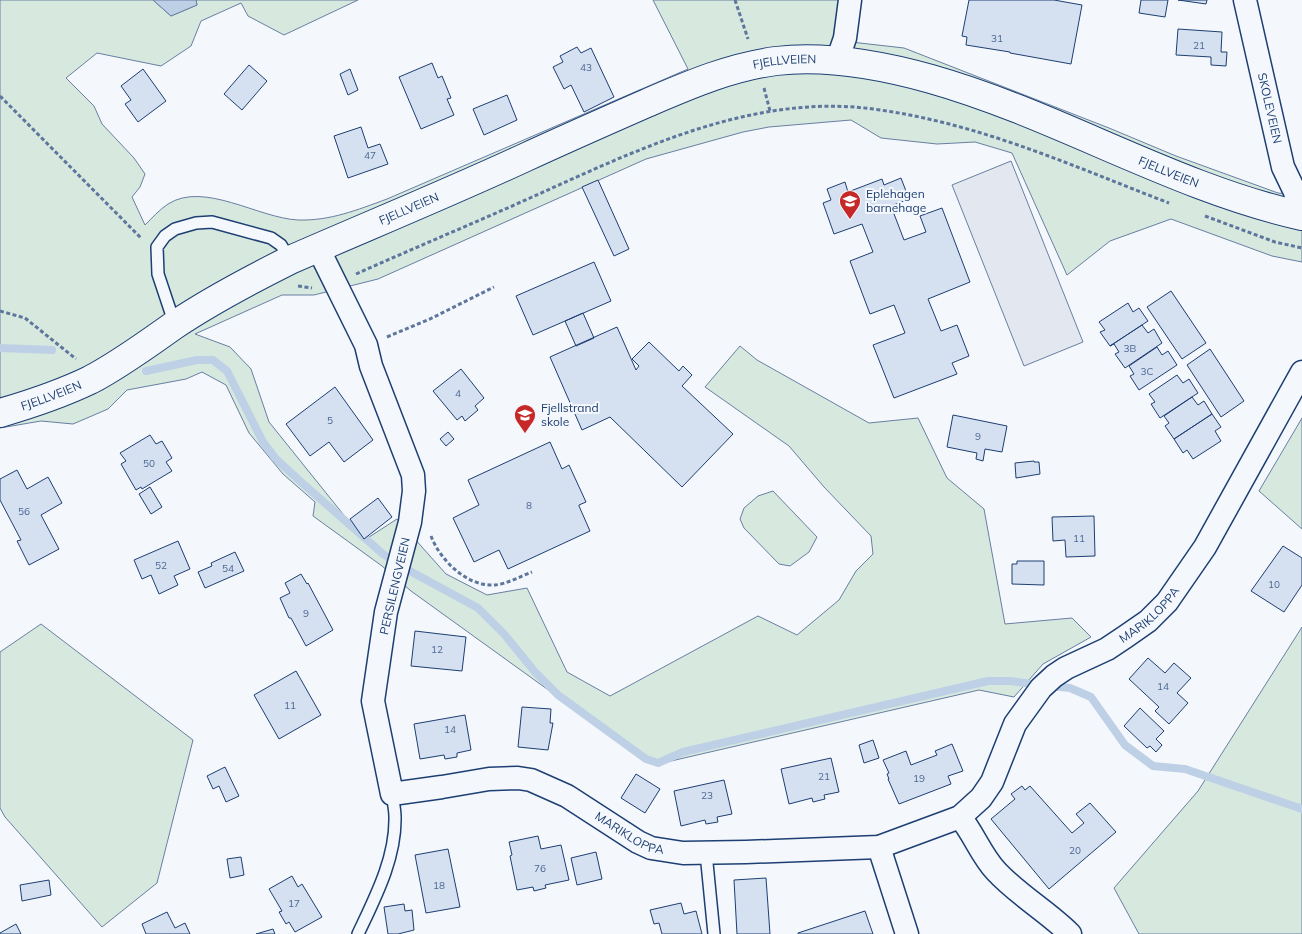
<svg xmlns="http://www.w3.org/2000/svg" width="1302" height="934" font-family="Mulish,sans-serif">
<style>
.green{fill:#d7e8df;stroke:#687fa3}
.parking{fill:#e3e8f0;stroke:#687fa3}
.water{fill:#bed0e5;stroke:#687fa3}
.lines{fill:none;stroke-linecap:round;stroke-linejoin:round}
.stream{stroke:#bed0e5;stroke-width:8}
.building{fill:#d5e0f0;stroke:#1d3f73}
.lane-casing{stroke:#1d3f73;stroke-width:14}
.street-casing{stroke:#1d3f73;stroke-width:25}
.secondary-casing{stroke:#1d3f73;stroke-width:30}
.path{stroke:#5e769c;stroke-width:3;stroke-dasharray:4 2.5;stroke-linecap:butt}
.lane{stroke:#f4f7fb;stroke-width:11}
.street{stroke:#f4f7fb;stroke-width:22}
.secondary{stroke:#f4f7fb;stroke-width:28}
.labels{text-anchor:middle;stroke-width:4;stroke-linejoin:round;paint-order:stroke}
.number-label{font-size:10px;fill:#4b6792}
.street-label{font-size:12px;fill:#1d3f73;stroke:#f4f7fb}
.poi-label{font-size:12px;fill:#1d3f73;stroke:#f4f7fb;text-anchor:start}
</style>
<rect width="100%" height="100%" fill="#f4f7fb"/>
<path class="green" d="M 0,0 L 153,0 L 171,16 L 197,5 L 196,0 L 358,0 L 284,35 L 248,16 L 241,3 L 201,21 L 191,46 L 161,66 L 97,53 L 66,78 L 94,106 L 102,124 L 134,158 L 145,174 L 140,187 L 132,197 L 145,225 C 152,218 159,210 168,204 C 204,181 258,218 298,220 C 330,221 357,210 387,199 L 688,69 L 653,0 L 858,0 L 851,42 L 904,48 L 1109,128 L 1176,156 L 1278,193 L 1302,196 L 1302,262 L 1272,256 L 1171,219 L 1110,241 L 1067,275 L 1012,153 L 975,142 L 937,144 L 881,138 L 851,120 L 769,127 L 743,132 L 646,159 L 378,279 L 314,295 L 282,295 L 195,334 L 230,347 L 251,369 L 269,422 L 343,514 L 363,541 L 397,519 L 446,574 L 487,595 L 527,588 L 567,672 L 610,696 L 758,616 L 797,635 L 839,600 L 856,571 L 873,554 L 871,536 L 824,487 L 789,446 L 705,387 L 740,346 L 757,360 L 869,423 L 918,418 L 947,478 L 984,509 L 1005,624 L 1072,618 L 1091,637 L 1043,664 L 1014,697 L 979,690 L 658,764 L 651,764 L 411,591 L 382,566 L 313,516 L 315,502 L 283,474 L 249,433 L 226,385 L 202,372 L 186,379 L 127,390 L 108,409 L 73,424 L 41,421 L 0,428 Z
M 1302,418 L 1302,529 L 1259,491 Z
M 773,491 L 817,537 L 809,552 L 790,566 L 779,564 L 744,528 L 740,519 L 744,508 L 758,496 Z
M 41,624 L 193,740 L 157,883 L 102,927 L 5,817 L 0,808 L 0,652 Z
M 1302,627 L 1302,934 L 1139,934 L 1114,888 L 1198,791 Z"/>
<path class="parking" d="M 1011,161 L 1083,342 L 1024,366 L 952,185 Z"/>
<path class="water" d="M 153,0 L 196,0 L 197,5 L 171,16 Z"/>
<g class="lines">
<path class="stream" d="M 0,348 L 52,350
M 146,371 L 197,360 L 213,360 L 227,371 L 263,442 L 276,459 L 301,482 L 383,554 L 408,570 L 478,608 L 504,634 L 535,672 L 558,695 L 646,759 L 658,763 L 683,752 L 988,681 L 1011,681 L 1039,685
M 1051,686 L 1070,688 L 1091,697 L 1125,745 L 1153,766 L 1185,769 L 1302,809"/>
</g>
<path class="building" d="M 969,0 L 1054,0 L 1082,5 L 1071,64 L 1010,53 L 1010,52 L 966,45 L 967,37 L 962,36 Z
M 1141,0 L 1168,0 L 1165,17 L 1139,13 Z
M 1178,0 L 1207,0 L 1206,4 Z
M 1178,29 L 1222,32 L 1221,52 L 1227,52 L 1226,66 L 1211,65 L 1211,57 L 1176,55 Z
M 577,47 L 581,53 L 591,48 L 614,97 L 584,112 L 571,85 L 564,89 L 553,67 L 563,62 L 560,56 Z
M 432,63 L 438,78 L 442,76 L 451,98 L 447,99 L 454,115 L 421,129 L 399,77 Z
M 249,65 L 267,81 L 242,110 L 224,94 Z
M 143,69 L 166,101 L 138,122 L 125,104 L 131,100 L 121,86 Z
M 350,69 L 358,90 L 348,95 L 340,74 Z
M 507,95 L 517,120 L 484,135 L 473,109 Z
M 361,127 L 368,148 L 380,144 L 388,164 L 348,178 L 334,136 Z
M 901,178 L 909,199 L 891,206 L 904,240 L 926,232 L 920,216 L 942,208 L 970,282 L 928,299 L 941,331 L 957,325 L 969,356 L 952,363 L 957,374 L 894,398 L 873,345 L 905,333 L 894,305 L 870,314 L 850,261 L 873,252 L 862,224 L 834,234 L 823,203 L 831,200 L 827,189 L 845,182 L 848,192 L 882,179 L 884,185 Z
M 598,180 L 629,249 L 614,256 L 582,187 Z
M 594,262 L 611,301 L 533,335 L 516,296 Z
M 1171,291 L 1206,343 L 1182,359 L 1147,307 Z
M 1128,303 L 1133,312 L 1139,308 L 1148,321 L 1110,346 L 1100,332 L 1105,330 L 1099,322 Z
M 583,313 L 594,338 L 576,346 L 565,321 Z
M 1142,325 L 1148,333 L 1154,329 L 1162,343 L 1125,368 L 1115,354 L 1119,352 L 1114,344 L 1110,346 Z
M 617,327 L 636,370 L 639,366 L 632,359 L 649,342 L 679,371 L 683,366 L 692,375 L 682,386 L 733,434 L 682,487 L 610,417 L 582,430 L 550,357 Z
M 1157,347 L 1162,355 L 1168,351 L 1177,365 L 1139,390 L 1130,376 L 1134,374 L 1129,366 Z
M 1210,349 L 1244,401 L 1221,417 L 1187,365 Z
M 461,369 L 484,398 L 475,406 L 478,410 L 465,421 L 462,416 L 457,420 L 433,391 Z
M 1177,375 L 1183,383 L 1189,379 L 1198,393 L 1160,418 L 1151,404 L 1155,402 L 1149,394 Z
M 335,387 L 373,440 L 344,462 L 329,442 L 310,456 L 286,424 Z
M 1192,397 L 1198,405 L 1204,401 L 1212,414 L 1174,439 L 1165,426 L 1169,423 L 1164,416 Z
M 1212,414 L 1221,427 L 1215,431 L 1221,441 L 1193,459 L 1187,450 L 1183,453 L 1174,439 Z
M 953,415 L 1007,426 L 1002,452 L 985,449 L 983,461 L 976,459 L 977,453 L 947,447 Z
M 448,432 L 454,439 L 446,446 L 440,439 Z
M 150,435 L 156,444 L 162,441 L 172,458 L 166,462 L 172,471 L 142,489 L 141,487 L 136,490 L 121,464 L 126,461 L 120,453 Z
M 550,442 L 562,469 L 569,465 L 586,502 L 579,505 L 579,506 L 590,531 L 508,569 L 499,550 L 474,562 L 453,518 L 479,505 L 468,480 Z
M 1034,461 L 1034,462 L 1039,462 L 1040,474 L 1016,478 L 1015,463 Z
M 17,470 L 27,489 L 48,477 L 62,503 L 41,515 L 59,549 L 29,565 L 17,541 L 21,540 L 0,500 L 0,479 Z
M 150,487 L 162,507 L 151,514 L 139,494 Z
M 378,498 L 392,517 L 364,539 L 350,519 Z
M 1094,516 L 1095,556 L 1066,557 L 1065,540 L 1053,541 L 1052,517 Z
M 178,541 L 190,569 L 174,576 L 178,585 L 159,594 L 151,575 L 142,579 L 134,560 Z
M 1283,546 L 1302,558 L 1302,585 L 1284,612 L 1251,591 Z
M 235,552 L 244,571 L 205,588 L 198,572 L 212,566 L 211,563 Z
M 1017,561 L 1044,561 L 1044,585 L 1012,584 L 1012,564 L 1017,564 Z
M 301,574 L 307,584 L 308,583 L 333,630 L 306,646 L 291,618 L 289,618 L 280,598 L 290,593 L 285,583 Z
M 415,631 L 466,637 L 462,671 L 411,666 Z
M 1148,658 L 1165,673 L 1174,663 L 1191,678 L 1177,693 L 1188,703 L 1169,724 L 1155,711 L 1159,707 L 1129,679 Z
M 296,671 L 321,715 L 279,739 L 254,695 Z
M 522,707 L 551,709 L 550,723 L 553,723 L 548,750 L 518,747 Z
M 1140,708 L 1164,731 L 1156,739 L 1162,745 L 1156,752 L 1150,746 L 1147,748 L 1124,726 Z
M 465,715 L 471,750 L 457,753 L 457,757 L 445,759 L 444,755 L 420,759 L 414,724 Z
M 873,740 L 879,758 L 864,763 L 859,745 Z
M 952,744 L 963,771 L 948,776 L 951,784 L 899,804 L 888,779 L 889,779 L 887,774 L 889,773 L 883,760 L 906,751 L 911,765 L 937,755 L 935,751 Z
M 831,758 L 839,792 L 824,795 L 825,799 L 813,802 L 812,798 L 789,804 L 781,769 Z
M 225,767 L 239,796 L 226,802 L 219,786 L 213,789 L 207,776 Z
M 636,774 L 660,789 L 645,813 L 621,798 Z
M 724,780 L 732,814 L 717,817 L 718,822 L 706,824 L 705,820 L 681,826 L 674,791 Z
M 1022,786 L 1025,790 L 1030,786 L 1072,833 L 1084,823 L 1076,814 L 1090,803 L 1116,832 L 1049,889 L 991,819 L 1015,799 L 1011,794 Z
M 538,836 L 541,849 L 561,845 L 569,880 L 545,885 L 546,888 L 534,891 L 533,887 L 517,890 L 510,856 L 512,855 L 509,842 Z
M 448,849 L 460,907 L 426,913 L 415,855 Z
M 596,852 L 602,879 L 577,885 L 571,858 Z
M 241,857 L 244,875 L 230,878 L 227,859 Z
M 292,876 L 298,887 L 302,884 L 322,917 L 295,932 L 289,922 L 286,924 L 279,912 L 282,911 L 269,889 Z
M 766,878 L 770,934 L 737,934 L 734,880 Z
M 49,880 L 51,895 L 22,901 L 20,885 Z
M 681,903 L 684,914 L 696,911 L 702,934 L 662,934 L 659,923 L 654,924 L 650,910 Z
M 404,904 L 405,911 L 412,910 L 414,930 L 398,934 L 388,934 L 384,907 Z
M 865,911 L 873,934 L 798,934 L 798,933 Z
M 167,912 L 175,928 L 185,923 L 190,934 L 146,934 L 142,924 Z
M 16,924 L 21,934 L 0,934 L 0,933 Z
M 273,929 L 275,934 L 256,934 Z"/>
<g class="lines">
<g class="lane-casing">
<path id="lane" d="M 175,325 L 158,274 L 157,247 L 165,236 L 175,229 L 196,223 L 212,222 L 271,238 L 281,245 L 290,260
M 706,853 L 714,934
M 358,934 C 375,898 396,858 395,817 C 395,809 393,801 392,794"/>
</g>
<g class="street-casing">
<g id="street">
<path id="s1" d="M 1245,0 L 1283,167 L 1295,192 L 1300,216"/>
<path d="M 837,61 L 845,38 L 850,0"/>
<path id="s2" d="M 318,248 L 366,345 L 371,366 L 413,475 L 414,491 L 410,522 L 386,612 L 373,701 L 392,794 L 442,787 L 489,779 L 518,778 L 531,780 L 567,796 L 638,842 L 651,848 L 683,853 L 746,852 L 879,847 L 960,817 L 981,798 L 992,782 L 1015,724 L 1041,688 L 1054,676 L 1066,668 L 1107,649 L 1125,637 L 1148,621 L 1167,602 L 1205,547 L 1302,372"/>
<path d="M 960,817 C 974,834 981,855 996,871 C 1018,895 1047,911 1070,934"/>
<path d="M 879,847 L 907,934"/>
</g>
</g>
<g class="secondary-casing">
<g id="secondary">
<path id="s3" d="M 0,413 C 31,404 61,394 90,380 C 119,365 146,345 173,326 C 210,301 250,280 290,260 C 368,226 446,194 524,158 C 565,139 606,121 647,103 C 689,85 730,67 776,61 C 827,55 881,65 931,79 C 1058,115 1173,187 1302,216"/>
</g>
</g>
<path class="path" d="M 735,0 L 748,39
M 764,88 L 770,111
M 0,96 L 142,239
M 1205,216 L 1275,242 L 1302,248
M 356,274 C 414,248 472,224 530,198 C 637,150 752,93 873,109 C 979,123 1070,165 1169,203
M 298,286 L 312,288
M 0,311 L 25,318 L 76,359
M 387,337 L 430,319 L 494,287
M 431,536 C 440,560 467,587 495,585 C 507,584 521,576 532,572"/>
<use href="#lane" class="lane"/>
<use href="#street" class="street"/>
<use href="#secondary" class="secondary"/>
</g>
<defs>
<g id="school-pin" transform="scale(1.125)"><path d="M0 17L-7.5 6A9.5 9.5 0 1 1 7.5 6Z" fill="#c62828" stroke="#f4f7fb"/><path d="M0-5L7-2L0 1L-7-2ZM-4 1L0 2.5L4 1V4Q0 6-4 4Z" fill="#fff"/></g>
</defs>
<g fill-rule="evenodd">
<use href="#school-pin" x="850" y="201"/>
<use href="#school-pin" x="525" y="415"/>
</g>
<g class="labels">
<g class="number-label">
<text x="997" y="42">31</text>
<text x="1199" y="49">21</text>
<text x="586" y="71">43</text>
<text x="370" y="159">47</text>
<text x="1130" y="352">3B</text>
<text x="1147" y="375">3C</text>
<text x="458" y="397">4</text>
<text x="330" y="424">5</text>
<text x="978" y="440">9</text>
<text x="149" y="467">50</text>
<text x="529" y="509">8</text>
<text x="24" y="515">56</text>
<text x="1079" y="542">11</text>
<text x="161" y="569">52</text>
<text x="228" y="572">54</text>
<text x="1274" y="588">10</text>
<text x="306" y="617">9</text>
<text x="437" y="653">12</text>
<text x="1163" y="690">14</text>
<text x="290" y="709">11</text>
<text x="450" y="733">14</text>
<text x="824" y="780">21</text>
<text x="919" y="782">19</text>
<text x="707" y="799">23</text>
<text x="1075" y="854">20</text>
<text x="540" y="872">76</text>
<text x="439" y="889">18</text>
<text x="294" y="907">17</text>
</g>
<g class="street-label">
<text dy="4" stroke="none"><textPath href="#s3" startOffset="864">FJELLVEIEN</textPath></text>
<text dy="4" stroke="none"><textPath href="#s1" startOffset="111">SKOLEVEIEN</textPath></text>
<text dy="4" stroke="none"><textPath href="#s3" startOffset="1268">FJELLVEIEN</textPath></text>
<text dy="4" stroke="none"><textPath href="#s3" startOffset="459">FJELLVEIEN</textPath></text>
<text dy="4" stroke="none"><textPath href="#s3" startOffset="54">FJELLVEIEN</textPath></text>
<text transform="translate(395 586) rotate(-77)" y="4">PERSILENGVEIEN</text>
<text dy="4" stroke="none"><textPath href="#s2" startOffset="1452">MARIKLOPPA</textPath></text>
<text dy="4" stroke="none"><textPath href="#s2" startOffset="825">MARIKLOPPA</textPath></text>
</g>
<g class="poi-label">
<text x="866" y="198">Eplehagen<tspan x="866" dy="14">barnehage</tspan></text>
<text x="541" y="412">Fjellstrand<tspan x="541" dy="14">skole</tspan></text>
</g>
</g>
</svg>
